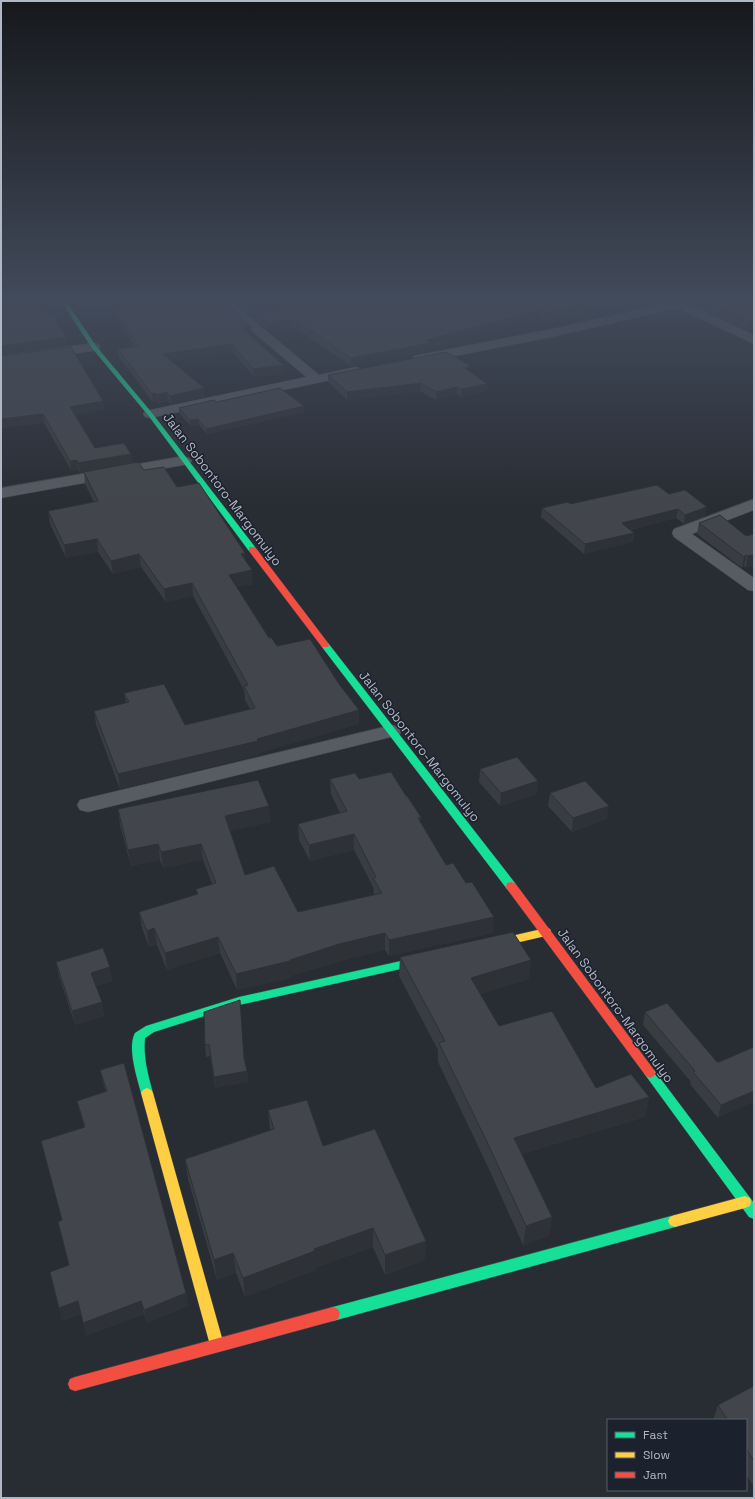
<svg xmlns="http://www.w3.org/2000/svg" width="755" height="1499" font-family="'Space Grotesk',sans-serif">
<style>
.lines{fill:none;stroke-linecap:round;stroke-linejoin:round}
.street-casing{stroke:#44474d;stroke-width:1}
.fast-casing{stroke:#44474d;stroke-width:1}
.slow-casing{stroke:#44474d;stroke-width:1}
.jam-casing{stroke:#44474d;stroke-width:1}
.street{fill:#575b62;fill-rule:evenodd}
.fast{fill:#16e098;fill-rule:evenodd}
.slow{fill:#ffcf43;fill-rule:evenodd}
.jam{fill:#f24e42;fill-rule:evenodd}
.wall{fill:#393c41}
.shaded-wall{fill:#2e3135}
.building{fill:#42464c;stroke:#2e3135}
.labels{text-anchor:middle;stroke-width:3;stroke-linejoin:round;paint-order:stroke}
.street-label{font-size:13px;fill:#b1b8c5;stroke:#1b222d}
</style>
<rect width="100%" height="100%" fill="#282c33"/>
<g class="lines">
<g class="street-casing">
<path id="street" d="M 213,298 L 227,298 L 319,375 L 355,367 L 360,368 L 362,371 L 360,374 L 355,375 L 150,418 L 145,417 L 143,414 L 145,411 L 150,410 L 306,377 Z
M 689,298 L 712,298 L 710,301 L 691,305 L 754,335 L 754,344 L 678,308 L 552,337 L 419,363 L 414,362 L 412,359 L 414,356 L 419,355 L 552,329 Z
M 94,343 L 99,344 L 100,347 L 99,350 L 1,364 L 1,356 Z
M 184,456 L 189,458 L 192,461 L 189,464 L 1,498 L 1,488 Z
M 754,499 L 754,510 L 692,534 L 754,578 L 754,591 L 748,590 L 674,537 L 672,533 L 674,529 Z
M 392,725 L 399,727 L 402,731 L 399,735 L 88,812 L 80,810 L 77,805 L 80,800 L 88,798 Z"/>
</g>
<g class="fast-casing">
<path id="fast" d="M 59,298 L 64,298 L 96,346 L 152,413 L 255,547 L 255,551 L 249,551 L 148,415 L 92,348 Z
M 322,643 L 328,643 L 515,883 L 516,886 L 515,889 L 507,889 L 322,647 L 321,645 Z
M 428,955 L 432,956 L 433,959 L 432,962 L 239,1005 L 154,1032 L 145,1038 C 143,1057 148,1075 153,1093 L 151,1096 L 147,1098 L 143,1096 L 141,1093 C 137,1077 127,1048 135,1033 L 146,1026 L 239,997 Z
M 650,1068 L 654,1070 L 754,1203 L 754,1219 L 749,1217 L 646,1076 L 644,1073 L 646,1070 Z
M 675,1215 L 680,1217 L 682,1221 L 680,1225 L 675,1227 L 333,1321 L 328,1319 L 326,1314 L 328,1309 L 333,1307 Z"/>
</g>
<g class="slow-casing">
<path id="slow" d="M 546,928 L 550,929 L 551,932 L 550,935 L 489,949 L 485,948 L 484,945 L 485,942 L 489,941 Z
M 147,1088 L 151,1090 L 153,1093 L 224,1345 L 222,1350 L 217,1352 L 212,1350 L 210,1345 L 141,1093 L 143,1090 Z
M 745,1196 L 750,1198 L 751,1202 L 750,1206 L 745,1208 L 675,1227 L 670,1225 L 668,1221 L 670,1217 L 675,1215 Z"/>
</g>
<g class="jam-casing">
<path id="jam" d="M 249,547 L 255,547 L 328,643 L 329,645 L 328,647 L 322,647 L 249,551 Z
M 511,882 L 515,883 L 654,1070 L 656,1073 L 654,1076 L 650,1078 L 646,1076 L 507,889 L 506,886 L 507,883 Z
M 333,1307 L 338,1309 L 340,1314 L 338,1319 L 333,1321 L 75,1391 L 70,1389 L 68,1384 L 70,1379 L 75,1377 Z"/>
</g>
<use href="#street" class="street"/>
<use href="#fast" class="fast"/>
<use href="#slow" class="slow"/>
<use href="#jam" class="jam"/>
</g>
<path class="wall" d="M 157,298 L 219,298 L 251,334 L 249,334 L 284,374 L 254,377 L 233,352 L 172,361 L 205,397 L 171,404 L 168,401 L 158,404 L 157,402 L 153,402 L 119,357 L 118,349 L 135,347 L 116,317 L 115,309 L 159,303 Z
M 230,298 L 315,298 L 246,313 Z
M 328,298 L 672,298 L 639,307 L 624,300 L 552,320 L 550,319 L 544,320 L 539,318 L 430,347 L 430,351 L 351,366 L 300,331 L 297,331 L 291,327 L 269,331 L 256,321 L 256,313 Z
M 697,298 L 754,298 L 748,330 L 696,306 Z
M 1,356 L 103,401 L 104,410 L 75,415 L 95,448 L 131,454 L 133,463 L 144,470 L 177,487 L 245,553 L 245,560 L 253,584 L 237,587 L 269,638 L 277,646 L 359,724 L 259,753 L 259,755 L 120,789 L 96,725 L 94,711 L 126,703 L 124,693 L 185,725 L 250,709 L 245,700 L 244,690 L 193,596 L 166,602 L 141,567 L 113,574 L 98,552 L 66,558 L 50,524 L 48,511 L 94,502 L 85,484 L 84,472 L 80,473 L 78,469 L 71,470 L 44,423 L 1,428 Z
M 471,372 L 487,384 L 486,391 L 461,397 L 457,394 L 436,400 L 420,391 L 347,400 L 328,382 L 328,375 Z
M 217,402 L 304,406 L 304,412 L 207,434 L 199,425 L 191,426 L 179,413 L 179,408 Z
M 669,494 L 707,507 L 705,516 L 684,524 L 676,518 L 630,530 L 634,533 L 633,542 L 584,554 L 541,517 L 542,508 L 570,504 Z
M 699,523 L 746,536 L 754,534 L 746,568 L 744,566 L 742,568 L 697,534 Z
M 480,769 L 537,794 L 500,806 L 479,782 Z
M 330,779 L 359,779 L 406,796 L 421,817 L 420,821 L 446,865 L 493,933 L 389,956 L 385,950 L 340,961 L 291,976 L 291,978 L 237,990 L 220,953 L 167,970 L 157,945 L 149,947 L 142,928 L 139,912 L 197,894 L 196,889 L 212,884 L 203,860 L 163,868 L 160,860 L 131,866 L 120,825 L 118,809 L 269,806 L 270,822 L 230,831 L 245,875 L 298,912 L 374,895 L 373,887 L 354,850 L 310,861 L 299,840 L 298,824 L 340,813 L 331,794 Z
M 550,793 L 607,819 L 572,832 L 548,806 Z
M 400,957 L 529,979 L 480,994 L 499,1026 L 596,1088 L 649,1097 L 645,1117 L 522,1154 L 552,1217 L 549,1236 L 523,1245 L 487,1165 L 438,1062 L 438,1050 L 399,976 Z
M 56,962 L 113,981 L 96,986 L 102,1002 L 104,1016 L 75,1025 L 59,976 Z
M 204,1012 L 244,1060 L 247,1071 L 248,1082 L 215,1088 L 210,1056 L 206,1057 L 205,1045 Z
M 645,1012 L 717,1062 L 719,1062 L 754,1047 L 718,1118 L 690,1084 L 691,1082 L 643,1025 Z
M 100,1070 L 186,1293 L 188,1306 L 147,1323 L 144,1314 L 86,1336 L 81,1314 L 62,1321 L 59,1308 L 69,1265 L 62,1220 L 84,1127 L 77,1101 L 106,1092 L 103,1083 Z
M 268,1110 L 323,1146 L 426,1241 L 425,1260 L 385,1275 L 373,1247 L 315,1268 L 316,1270 L 245,1297 L 236,1273 L 217,1280 L 188,1179 L 185,1159 L 270,1130 Z
M 754,1386 L 754,1487 L 746,1474 L 746,1420 L 713,1420 L 718,1405 Z"/>
<path class="shaded-wall" d="M 279,298 L 315,298 L 246,313 L 246,306 Z
M 603,298 L 624,298 L 624,300 L 552,320 L 553,312 Z
M 644,298 L 672,298 L 639,307 L 640,299 Z
M 540,310 L 539,318 L 430,347 L 430,351 L 351,366 L 351,358 L 426,340 Z
M 550,311 L 550,319 L 544,320 L 544,312 Z
M 290,319 L 291,327 L 269,331 L 268,323 Z
M 754,321 L 754,329 L 748,330 L 749,322 Z
M 296,323 L 300,323 L 300,331 L 297,331 Z
M 251,326 L 251,334 L 242,336 L 242,328 Z
M 66,337 L 67,345 L 1,354 L 1,346 Z
M 232,344 L 233,352 L 164,362 L 163,354 Z
M 283,365 L 284,374 L 254,377 L 253,369 Z
M 471,366 L 471,373 L 465,368 Z
M 421,383 L 420,391 L 347,400 L 347,392 Z
M 487,384 L 486,391 L 461,397 L 461,389 Z
M 457,387 L 457,394 L 436,400 L 436,392 Z
M 204,388 L 205,397 L 171,404 L 170,396 Z
M 167,392 L 168,401 L 158,404 L 157,395 Z
M 156,393 L 157,402 L 153,402 L 152,394 Z
M 103,401 L 104,410 L 71,416 L 70,407 Z
M 304,406 L 304,412 L 207,434 L 206,429 Z
M 43,414 L 44,423 L 1,428 L 1,419 Z
M 198,419 L 199,425 L 191,426 L 190,420 Z
M 131,454 L 133,463 L 80,473 L 78,463 Z
M 77,460 L 78,469 L 71,470 L 70,461 Z
M 707,507 L 705,516 L 684,524 L 685,515 Z
M 678,509 L 676,518 L 620,532 L 622,523 Z
M 634,533 L 633,542 L 584,554 L 585,544 Z
M 97,539 L 98,552 L 66,558 L 64,545 Z
M 245,553 L 246,566 L 241,554 Z
M 139,554 L 141,567 L 113,574 L 111,561 Z
M 746,555 L 744,566 L 742,568 L 744,557 Z
M 754,555 L 754,566 L 746,568 L 748,556 Z
M 252,570 L 253,584 L 230,588 L 229,575 Z
M 192,583 L 193,596 L 166,602 L 164,589 Z
M 359,710 L 359,724 L 259,753 L 259,755 L 120,789 L 118,774 L 257,739 Z
M 538,781 L 537,794 L 500,806 L 501,793 Z
M 269,806 L 270,822 L 226,832 L 225,816 Z
M 609,806 L 607,819 L 572,832 L 573,818 Z
M 354,834 L 354,850 L 310,861 L 309,845 Z
M 158,844 L 160,860 L 131,866 L 128,850 Z
M 201,844 L 203,860 L 163,868 L 161,852 Z
M 494,917 L 493,933 L 389,956 L 389,940 Z
M 154,928 L 157,945 L 149,947 L 147,931 Z
M 385,933 L 385,950 L 340,961 L 291,976 L 291,978 L 237,990 L 236,974 L 290,960 L 339,944 Z
M 218,937 L 220,953 L 167,970 L 165,953 Z
M 531,960 L 529,979 L 469,997 L 471,978 Z
M 110,967 L 113,981 L 94,987 L 91,973 Z
M 102,1002 L 104,1016 L 75,1025 L 72,1011 Z
M 247,1071 L 248,1082 L 215,1088 L 214,1077 Z
M 754,1091 L 754,1102 L 718,1118 L 721,1105 Z
M 649,1097 L 645,1117 L 512,1157 L 514,1138 Z
M 552,1217 L 549,1236 L 523,1245 L 526,1226 Z
M 373,1228 L 373,1247 L 315,1268 L 316,1270 L 245,1297 L 243,1278 L 314,1249 Z
M 426,1241 L 425,1260 L 385,1275 L 385,1255 Z
M 233,1253 L 236,1273 L 217,1280 L 214,1260 Z
M 186,1293 L 188,1306 L 147,1323 L 144,1310 Z
M 78,1301 L 81,1314 L 62,1321 L 59,1308 Z
M 141,1301 L 144,1314 L 86,1336 L 83,1323 Z"/>
<path class="building" d="M 6,298 L 36,298 L 50,316 L 53,315 L 66,337 L 1,346 L 1,299 Z
M 160,298 L 219,298 L 251,326 L 242,328 L 283,365 L 253,369 L 232,344 L 163,354 L 204,388 L 170,396 L 167,392 L 157,395 L 156,393 L 152,394 L 118,349 L 139,346 L 115,309 L 163,303 Z
M 238,298 L 279,298 L 246,306 Z
M 328,298 L 603,298 L 553,312 L 550,311 L 544,312 L 540,310 L 426,340 L 430,343 L 351,358 L 300,323 L 296,323 L 290,319 L 268,323 L 256,313 Z
M 698,298 L 754,298 L 754,321 L 749,322 Z
M 71,347 L 103,401 L 70,407 L 95,448 L 124,443 L 131,454 L 78,463 L 77,460 L 70,461 L 43,414 L 1,419 L 1,356 Z
M 446,352 L 471,366 L 465,368 L 487,384 L 461,389 L 457,387 L 436,392 L 421,383 L 347,392 L 328,375 Z
M 280,388 L 304,406 L 206,429 L 198,419 L 190,420 L 179,408 L 214,400 L 217,402 Z
M 138,462 L 144,470 L 164,467 L 177,487 L 199,483 L 245,553 L 241,554 L 252,570 L 229,575 L 269,638 L 271,637 L 277,646 L 310,639 L 339,684 L 359,710 L 257,739 L 258,741 L 118,774 L 94,711 L 129,702 L 124,693 L 164,684 L 185,725 L 255,708 L 244,686 L 248,685 L 192,583 L 164,589 L 139,554 L 111,561 L 97,539 L 64,545 L 48,511 L 98,501 L 84,472 Z
M 657,485 L 669,494 L 685,490 L 707,507 L 685,515 L 678,509 L 622,523 L 634,533 L 585,544 L 542,508 L 568,502 L 570,504 Z
M 720,515 L 746,536 L 754,534 L 754,555 L 748,556 L 746,555 L 744,557 L 699,523 Z
M 517,757 L 538,781 L 501,793 L 480,769 Z
M 391,772 L 406,796 L 407,796 L 421,817 L 418,818 L 446,865 L 453,863 L 466,883 L 472,882 L 494,917 L 389,940 L 385,933 L 339,944 L 290,960 L 290,961 L 236,974 L 218,937 L 165,953 L 154,928 L 147,931 L 139,912 L 198,894 L 196,889 L 216,883 L 201,844 L 161,852 L 158,844 L 128,850 L 118,809 L 258,780 L 269,806 L 225,816 L 245,875 L 274,866 L 298,912 L 382,893 L 373,878 L 376,877 L 354,834 L 309,845 L 298,824 L 347,811 L 330,779 L 355,773 L 359,779 Z
M 585,781 L 609,806 L 573,818 L 550,793 Z
M 513,932 L 531,960 L 471,978 L 499,1026 L 552,1011 L 596,1088 L 631,1074 L 649,1097 L 514,1138 L 552,1217 L 526,1226 L 489,1146 L 439,1043 L 445,1041 L 400,957 Z
M 103,948 L 110,967 L 91,973 L 102,1002 L 72,1011 L 56,962 Z
M 240,1000 L 244,1058 L 247,1071 L 214,1077 L 209,1044 L 205,1045 L 204,1012 Z
M 667,1003 L 717,1062 L 719,1062 L 754,1047 L 754,1091 L 721,1105 L 693,1072 L 695,1071 L 645,1012 Z
M 124,1063 L 186,1293 L 144,1310 L 141,1301 L 83,1323 L 78,1301 L 59,1308 L 50,1272 L 69,1265 L 58,1222 L 62,1220 L 41,1141 L 85,1127 L 77,1101 L 107,1091 L 100,1070 Z
M 307,1100 L 323,1146 L 375,1129 L 426,1241 L 385,1255 L 373,1228 L 314,1249 L 315,1251 L 243,1278 L 233,1253 L 214,1260 L 185,1159 L 274,1129 L 268,1110 Z
M 754,1386 L 754,1461 L 746,1448 L 746,1420 L 728,1420 L 718,1405 Z"/>
<linearGradient id="sky" x2="0" y2="1"><stop stop-color="#16181c"/><stop offset="0.59" stop-color="#424b5b"/><stop offset="1" stop-color="#424b5b" stop-opacity="0"/></linearGradient>
<rect width="755" height="508" fill="url(#sky)"/>
<g class="labels">
<g class="street-label">
<text transform="translate(223 489) rotate(53)" y="5">Jalan Sobontoro-Margomulyo</text>
<text transform="translate(420 746) rotate(52)" y="5">Jalan Sobontoro-Margomulyo</text>
<text transform="translate(616 1005) rotate(54)" y="5">Jalan Sobontoro-Margomulyo</text>
</g>
</g>
<rect width="755" height="1499" fill="none" stroke="#b1b8c5" stroke-width="4"/>
<rect x="607" y="1419" width="140" height="72" fill="#1b222d" stroke="#575e6a"/>
<rect x="615" y="1432" width="20" height="6" fill="#16e098" stroke="#575e6a"/>
<text x="643" y="1439" font-size="12" fill="#b1b8c5">Fast</text>
<rect x="615" y="1452" width="20" height="6" fill="#ffcf43" stroke="#575e6a"/>
<text x="643" y="1459" font-size="12" fill="#b1b8c5">Slow</text>
<rect x="615" y="1472" width="20" height="6" fill="#f24e42" stroke="#575e6a"/>
<text x="643" y="1479" font-size="12" fill="#b1b8c5">Jam</text>
</svg>
